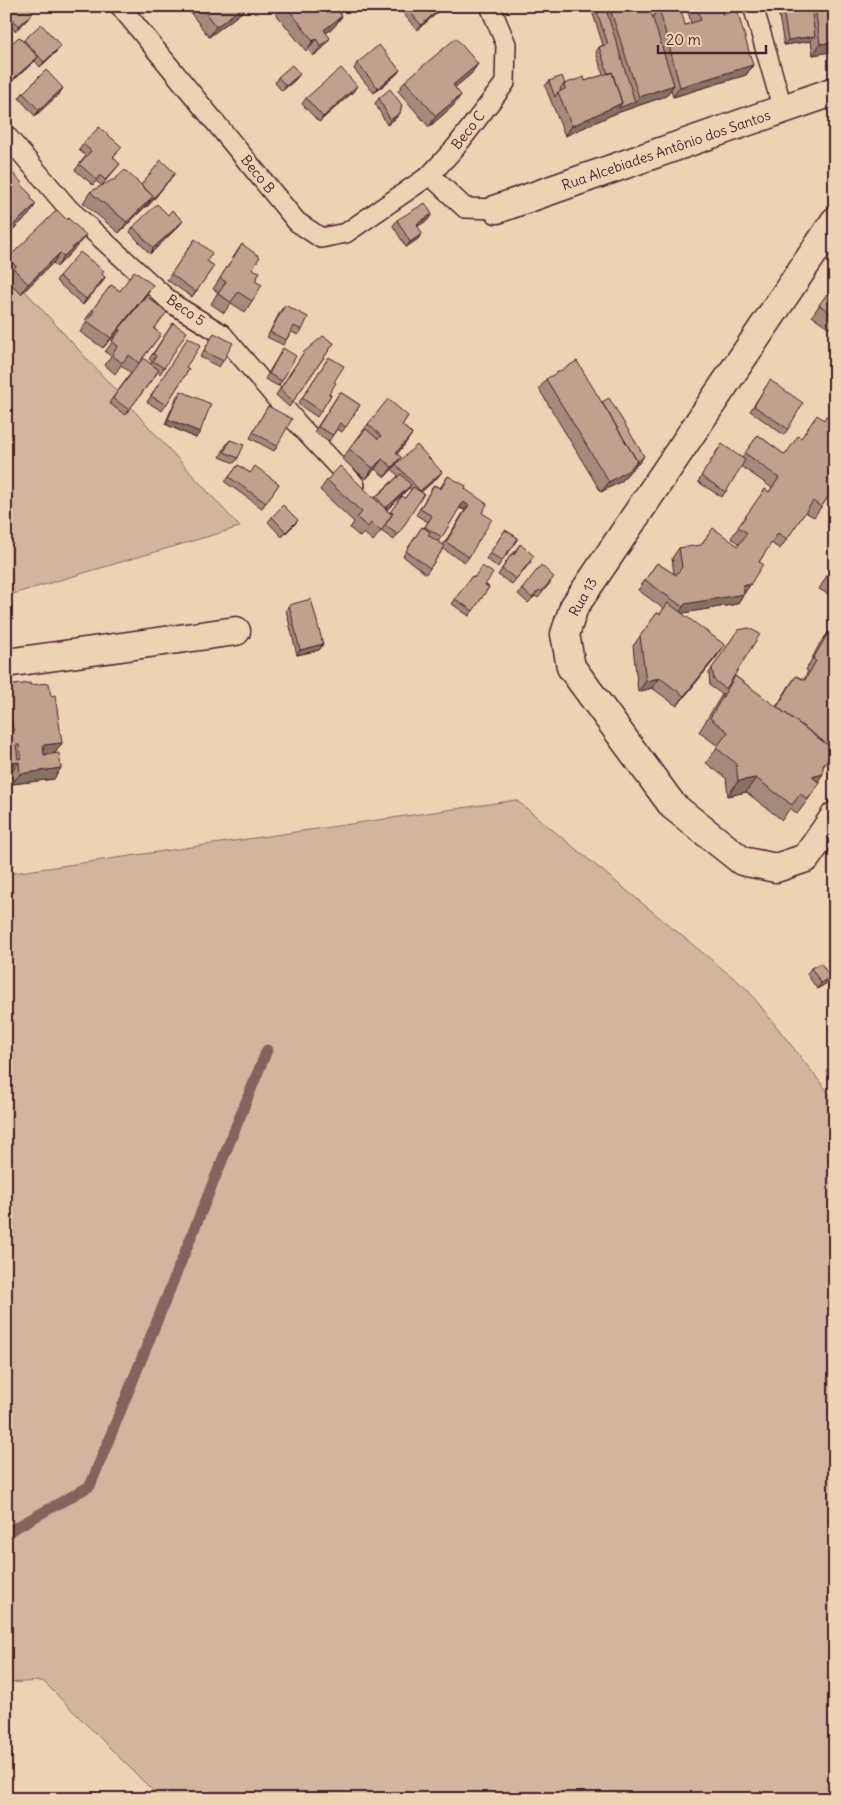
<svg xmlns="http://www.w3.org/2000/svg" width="841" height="1805" font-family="Delius,sans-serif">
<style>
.green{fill:#d1b59e;stroke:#8e6a64}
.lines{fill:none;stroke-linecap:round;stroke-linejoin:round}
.stream{stroke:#86625e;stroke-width:11}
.service-casing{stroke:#4a1f2b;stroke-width:22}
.minor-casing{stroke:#4a1f2b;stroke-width:31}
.service{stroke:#ecd3b4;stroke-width:19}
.minor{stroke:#ecd3b4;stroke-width:28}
.wall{fill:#a48a7a;stroke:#4a1f2b;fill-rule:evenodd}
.shaded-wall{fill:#867163;stroke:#4a1f2b}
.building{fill:#bfa18e;stroke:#4a1f2b;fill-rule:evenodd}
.labels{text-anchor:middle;stroke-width:5;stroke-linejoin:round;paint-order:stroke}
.street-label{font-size:14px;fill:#4a1f2b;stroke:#ecd3b4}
</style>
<rect width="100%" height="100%" fill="#ecd3b4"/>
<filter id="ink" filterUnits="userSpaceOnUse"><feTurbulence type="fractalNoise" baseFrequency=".02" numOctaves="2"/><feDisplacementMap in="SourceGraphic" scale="10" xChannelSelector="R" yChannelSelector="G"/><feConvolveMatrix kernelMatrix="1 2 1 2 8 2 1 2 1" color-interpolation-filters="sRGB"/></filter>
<g filter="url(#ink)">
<path class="green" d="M 6,270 L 240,527 L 6,596 Z
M 516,800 L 747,989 L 835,1101 L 835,1799 L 161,1799 L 43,1681 L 6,1683 L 6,874 Z"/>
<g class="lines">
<path class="stream" d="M 6,1533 L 90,1486 L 267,1050"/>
<g class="service-casing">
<path id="service" d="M 120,6 L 297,222 L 321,238 L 346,233 L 430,175
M 490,6 L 506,44 L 505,83 L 455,148 L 430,175 L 465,208 L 497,209
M 753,6 L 783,110
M 6,135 L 68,208 L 173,304 L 222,334 L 298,424 L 355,485"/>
</g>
<g class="minor-casing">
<path id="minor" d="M 497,209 L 835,91
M 835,221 L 574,607 L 565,634 L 571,667 L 673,806 L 742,861 L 776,868 L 806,858 L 835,816
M 6,663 L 236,631"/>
</g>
<use href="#service" class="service"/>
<use href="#minor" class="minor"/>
</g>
<path class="wall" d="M 6,6 L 29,18 L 15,31 L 6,21 Z
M 157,6 L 168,6 L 160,11 Z
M 192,6 L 250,6 L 209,37 L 189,11 Z
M 282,6 L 334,6 L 342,16 L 334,27 L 326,33 L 323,48 L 313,56 L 308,49 L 306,51 L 276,14 Z
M 397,6 L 440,6 L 437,13 L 417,30 Z
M 595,6 L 649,6 L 652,18 L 659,8 L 685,25 L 691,23 L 687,8 L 689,6 L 720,6 L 723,15 L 753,65 L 746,75 L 673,97 L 671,89 L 666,96 L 614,114 L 565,136 L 545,86 L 549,81 L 565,84 L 585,81 L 603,75 L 596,52 L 599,47 L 603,45 L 593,14 L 596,10 Z
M 806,6 L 835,6 L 835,51 L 813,55 L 811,41 L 784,45 L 779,16 L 783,10 Z
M 24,40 L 57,51 L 40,67 L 35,61 L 6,87 L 6,48 L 23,41 Z
M 357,63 L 400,70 L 396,75 L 374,93 L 354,69 Z
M 471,74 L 455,87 L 454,105 L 429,127 L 398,91 L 405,81 Z
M 278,77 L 296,79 L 282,91 L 275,83 Z
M 63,88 L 59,94 L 35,116 L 19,98 L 23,93 Z
M 353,92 L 319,122 L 302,104 L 306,98 Z
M 379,98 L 400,113 L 396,118 L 387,125 L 375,103 Z
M 83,144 L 118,152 L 113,158 L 120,164 L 102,185 L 141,185 L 171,178 L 154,199 L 147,207 L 146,206 L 119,233 L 83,203 L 90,192 L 102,186 L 96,181 L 93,185 L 75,170 L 86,156 L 79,150 Z
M 397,220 L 428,220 L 418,226 L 418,239 L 406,247 L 393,226 Z
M 179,226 L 150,254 L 130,232 L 133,227 Z
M 195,239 L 207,261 L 214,266 L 192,297 L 167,280 Z
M 242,244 L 252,269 L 255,281 L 252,301 L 245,312 L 231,303 L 224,313 L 211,304 L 218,292 L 213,289 Z
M 78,245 L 57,267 L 53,263 L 21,294 L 6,279 L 8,276 L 6,274 L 6,261 L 8,258 Z
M 102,274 L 105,277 L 83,305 L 56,281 L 59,276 Z
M 111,285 L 120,291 L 153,285 L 103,348 L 80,332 L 87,322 L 85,320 Z
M 835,287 L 835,332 L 812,316 L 827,294 L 829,295 Z
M 285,305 L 302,330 L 298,335 L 291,332 L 283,345 L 267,337 L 281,310 Z
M 173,323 L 164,368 L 160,374 L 158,372 L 125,415 L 109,403 L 131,373 L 121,365 L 115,374 L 105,365 L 111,356 L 105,352 L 113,341 L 111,340 L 119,329 L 154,329 L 161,334 L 143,358 L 151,364 L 152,362 L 149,359 Z
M 214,333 L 223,361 L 219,367 L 200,357 Z
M 185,343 L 186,367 L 189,369 L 162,411 L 147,402 Z
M 334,343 L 289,407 L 276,395 L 304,352 Z
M 283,348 L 282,381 L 278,386 L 265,379 Z
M 329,357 L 329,394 L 331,395 L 317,417 L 298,404 Z
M 546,379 L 602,402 L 640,462 L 630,471 L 622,481 L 601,492 L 539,389 Z
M 767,385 L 788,429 L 784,435 L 750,411 Z
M 181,391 L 196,438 L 165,424 L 177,396 Z
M 340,392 L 360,405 L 342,432 L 337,429 L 329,441 L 314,432 Z
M 268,406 L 277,446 L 274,451 L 250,438 Z
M 408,416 L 402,425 L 412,434 L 397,454 L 393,468 L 385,477 L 375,469 L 366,479 L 342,459 L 368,424 Z
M 823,420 L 835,422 L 835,489 L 834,489 L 814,517 L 805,512 L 780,549 L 771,543 L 759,562 L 750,585 L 737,604 L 682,613 L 718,655 L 677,706 L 652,688 L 638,692 L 633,646 L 657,613 L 660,614 L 664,609 L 638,590 L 657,563 L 674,574 L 672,558 L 679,548 L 738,546 L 739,544 L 731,538 L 765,489 L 769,492 L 772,488 L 741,466 L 722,497 L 698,482 L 718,449 L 742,458 L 758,435 L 785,455 L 801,438 Z
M 230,440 L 238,458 L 234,463 L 220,457 L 226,445 Z
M 396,464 L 438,477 L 421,492 L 394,540 L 381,531 L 373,541 L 364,533 L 360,537 L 350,528 L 354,522 L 320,490 L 327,480 L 374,498 L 398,476 L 392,469 ZM 409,488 L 411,490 L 405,498 L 402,496 L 390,513 L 387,510 Z
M 238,465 L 250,473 L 279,484 L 262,508 L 225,482 Z
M 448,476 L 465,489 L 482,513 L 469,557 L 465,562 L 443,549 L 426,574 L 403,556 L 422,527 L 424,528 L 428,522 L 416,515 L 434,485 L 440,488 ZM 459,508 L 465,510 L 443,545 L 438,542 Z
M 272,517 L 298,520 L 294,525 L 282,537 L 268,522 Z
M 505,530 L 518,538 L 506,556 L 505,555 L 498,567 L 486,559 Z
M 520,544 L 531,562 L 512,584 L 498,575 L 512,553 L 513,554 Z
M 835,562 L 835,598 L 819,589 Z
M 472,576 L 489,587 L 469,616 L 452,604 Z
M 551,582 L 538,598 L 535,596 L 528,603 L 518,594 L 522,589 Z
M 289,605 L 323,644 L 319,650 L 297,655 L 286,610 Z
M 738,630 L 728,687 L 735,676 L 776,707 L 789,686 L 796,676 L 804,680 L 808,671 L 806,670 L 820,643 L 828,633 L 832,635 L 835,630 L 835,751 L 823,767 L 818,781 L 810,797 L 797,814 L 790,808 L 782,820 L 746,792 L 728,796 L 726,778 L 706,763 L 718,746 L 699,732 L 723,693 L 722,694 L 710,686 L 709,673 Z
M 30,685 L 62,743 L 55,753 L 44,755 L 54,779 L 12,784 L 11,773 L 6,773 L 6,686 Z
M 811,968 L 830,977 L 827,983 L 817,989 L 807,974 Z"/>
<path class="shaded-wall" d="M 164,6 L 168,6 L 160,11 Z
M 244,6 L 250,6 L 209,37 L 216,27 Z
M 441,8 L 437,13 L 417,30 L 421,25 Z
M 33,13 L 29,18 L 15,31 L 19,26 Z
M 342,16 L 334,27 L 316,40 L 324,30 Z
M 815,36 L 811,41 L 784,45 L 788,40 Z
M 330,38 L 323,48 L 313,56 L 321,46 Z
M 316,39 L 308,49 L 306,51 L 313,41 Z
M 835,42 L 835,51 L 813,55 L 820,44 Z
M 61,46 L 57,51 L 40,67 L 44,62 Z
M 38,57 L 34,62 L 6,87 L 6,85 Z
M 478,64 L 471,74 L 446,95 L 453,85 Z
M 753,65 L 746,75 L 673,97 L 680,87 Z
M 400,70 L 396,75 L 374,93 L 378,88 Z
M 300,74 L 296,79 L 282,91 L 286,86 Z
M 674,85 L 666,96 L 614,114 L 565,136 L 572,126 L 622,103 L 635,102 L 639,97 Z
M 357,86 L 353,92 L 319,122 L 323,117 Z
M 63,88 L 59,94 L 35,116 L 39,110 Z
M 461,95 L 454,105 L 429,127 L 436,116 Z
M 400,113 L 396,118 L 387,125 L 390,120 Z
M 175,173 L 154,199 L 147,207 L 150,201 Z
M 153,196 L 145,206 L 119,233 L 127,222 Z
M 36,204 L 29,215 L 6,236 L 6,232 Z
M 432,214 L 428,220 L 413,229 L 417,224 Z
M 183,221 L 179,226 L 150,254 L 153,248 Z
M 422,234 L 418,239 L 406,247 L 410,242 Z
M 86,235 L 78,245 L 57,267 L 64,256 Z
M 60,253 L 53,263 L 21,294 L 28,284 Z
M 105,277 L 102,283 L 83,305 L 86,299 Z
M 153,285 L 146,295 L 103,348 L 111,338 Z
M 168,419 L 200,432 L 196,438 L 165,424 Z
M 412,434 L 405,444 L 389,464 L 396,453 Z
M 644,456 L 640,462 L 630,471 L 622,481 L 601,492 L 609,482 Z
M 401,457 L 393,468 L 385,477 L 392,467 Z
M 382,459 L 375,469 L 366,479 L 373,468 Z
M 442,472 L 438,477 L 417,496 L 420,491 Z
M 411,485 L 407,490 L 383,514 L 386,508 Z
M 463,502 L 469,505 L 465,510 L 459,507 Z
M 298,520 L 294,525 L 282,537 L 286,532 Z
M 743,585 L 750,585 L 737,604 L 678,614 L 676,617 L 685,604 Z
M 323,644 L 319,650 L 297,655 L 300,650 Z
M 725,645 L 718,655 L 677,706 L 684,696 Z
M 660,678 L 652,688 L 638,692 L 646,681 Z
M 6,714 L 10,714 L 6,719 Z
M 62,743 L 55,753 L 35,756 L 43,745 Z
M 19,762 L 11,773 L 6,773 L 6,764 Z
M 61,768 L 54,779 L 12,784 L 20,774 Z
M 823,774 L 813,789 L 812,777 Z
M 756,778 L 746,792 L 728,796 L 738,781 Z
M 830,977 L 827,983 L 817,989 L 821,983 Z"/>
<path class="building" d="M 6,6 L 27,6 L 33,13 L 19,26 L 6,11 Z
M 200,6 L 244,6 L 216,27 Z
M 286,6 L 334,6 L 342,16 L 324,30 L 330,38 L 321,46 L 316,39 L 313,41 Z
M 405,6 L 439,6 L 441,8 L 421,25 Z
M 600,6 L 605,6 L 635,102 L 618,108 L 622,103 L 612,72 L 608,74 L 599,47 L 608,44 L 596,9 L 601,8 Z
M 609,6 L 649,6 L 674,85 L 639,97 Z
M 666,6 L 680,6 L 685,25 L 701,20 L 697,6 L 720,6 L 723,15 L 737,10 L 753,65 L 680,87 L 659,8 Z
M 809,6 L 811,6 L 815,36 L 788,40 L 783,10 Z
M 815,6 L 835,6 L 835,42 L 820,44 Z
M 41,24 L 61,46 L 44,62 L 24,40 Z
M 19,37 L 38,57 L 6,85 L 6,48 Z
M 456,38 L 478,64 L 453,85 L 461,95 L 436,116 L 405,81 Z
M 379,45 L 400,70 L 378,88 L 357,63 Z
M 292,65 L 300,74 L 286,86 L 278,77 Z
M 341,68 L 357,86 L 323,117 L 306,98 Z
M 46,70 L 63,88 L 39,110 L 23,93 Z
M 612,72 L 622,103 L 572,126 L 558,92 L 565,89 L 564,84 L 584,77 L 585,81 Z
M 562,76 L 565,84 L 564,84 L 560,89 L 561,91 L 558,92 L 555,97 L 549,81 Z
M 390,89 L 402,105 L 400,113 L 390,120 L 379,98 Z
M 99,127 L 122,147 L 113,157 L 120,164 L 105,180 L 100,175 L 97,180 L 79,164 L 91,151 L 83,144 Z
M 161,160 L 175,173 L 158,193 L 150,201 L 149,200 L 153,196 L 141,185 Z
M 10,170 L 23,184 L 22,186 L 32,196 L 30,198 L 36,204 L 6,232 L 6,174 Z
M 125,170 L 153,196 L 127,222 L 90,192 L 112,180 L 114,180 Z
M 425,203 L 432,214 L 417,224 L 422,234 L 410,242 L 397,220 Z
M 157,204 L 168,215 L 172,210 L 183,221 L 153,248 L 133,227 Z
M 57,210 L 67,220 L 68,218 L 86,235 L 64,256 L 60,253 L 28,284 L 14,269 L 16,266 L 8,258 Z
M 195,239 L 212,253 L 207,261 L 214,266 L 196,292 L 171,274 Z
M 242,244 L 260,257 L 252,269 L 260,272 L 255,281 L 262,285 L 252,301 L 238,292 L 231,302 L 218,294 L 226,282 L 220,278 Z
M 80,252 L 104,271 L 102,274 L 105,277 L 86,299 L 59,276 Z
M 134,271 L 153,285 L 111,338 L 87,321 L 94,311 L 92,310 L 111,285 L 120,291 Z
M 835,287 L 835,316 L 819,305 L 827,294 L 829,295 Z
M 146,296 L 167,312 L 154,329 L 161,334 L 139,363 L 129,355 L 122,363 L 112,355 L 118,346 L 112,341 L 120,331 L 119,329 Z
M 285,305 L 308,317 L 302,330 L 294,326 L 286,340 L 270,332 Z
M 173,323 L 187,332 L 164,368 L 153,361 L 156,356 L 153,354 Z
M 214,333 L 233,343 L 223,361 L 204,351 Z
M 323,336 L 334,343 L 293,401 L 280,389 L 304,352 Z
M 188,337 L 201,345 L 186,367 L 189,369 L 166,405 L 151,396 Z
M 283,348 L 296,356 L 282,381 L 269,374 Z
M 329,357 L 344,366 L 334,382 L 336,383 L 329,394 L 331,395 L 321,411 L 302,398 Z
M 143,358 L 159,370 L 129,410 L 113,398 Z
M 577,361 L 637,461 L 629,470 L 609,482 L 546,379 Z
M 770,380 L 803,403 L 788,429 L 754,406 Z
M 181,391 L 211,404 L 200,432 L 168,419 Z
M 340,392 L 360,405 L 346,427 L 340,423 L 333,435 L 318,427 Z
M 609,398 L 644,456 L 633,466 L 637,461 L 602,402 Z
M 388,399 L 408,416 L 402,425 L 412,434 L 396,453 L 401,457 L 392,467 L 382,459 L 373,468 L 349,449 L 366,429 L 378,439 L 381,436 L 368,424 Z
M 268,406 L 292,419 L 277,446 L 253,432 Z
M 817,415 L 824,420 L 826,416 L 835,422 L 835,487 L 821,507 L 813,501 L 787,539 L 778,533 L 759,562 L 763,564 L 750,585 L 743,585 L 744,594 L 685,604 L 683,607 L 645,580 L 657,563 L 676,575 L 682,567 L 679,548 L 701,545 L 713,528 L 738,546 L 747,533 L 738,527 L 765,489 L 769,492 L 779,478 L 745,453 L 758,435 L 785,455 L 798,436 L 801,438 Z
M 230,440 L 244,445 L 238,458 L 224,452 Z
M 722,444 L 745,460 L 726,492 L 701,476 Z
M 417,445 L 442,472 L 420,491 L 396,464 Z
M 238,465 L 250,473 L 255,466 L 279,484 L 266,503 L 229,477 Z
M 340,466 L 392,515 L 381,531 L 371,523 L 368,527 L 357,518 L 362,512 L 327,480 Z
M 401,474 L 411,485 L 386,508 L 376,497 Z
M 448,476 L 466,486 L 465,489 L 487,504 L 482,513 L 492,519 L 469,557 L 446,542 L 469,505 L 463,502 L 442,537 L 425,527 L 432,516 L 420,509 L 434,485 L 441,489 Z
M 413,487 L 424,494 L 398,535 L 385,525 L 393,513 L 390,512 L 402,496 L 405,498 Z
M 283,505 L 298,520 L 286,532 L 272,517 Z
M 422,527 L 430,532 L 428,535 L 445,546 L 430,568 L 406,551 Z
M 505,530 L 518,538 L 510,551 L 509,550 L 502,561 L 490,553 Z
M 520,544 L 534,556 L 516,579 L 502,569 L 512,553 L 514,555 Z
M 541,565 L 554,577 L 541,592 L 539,590 L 532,598 L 522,589 Z
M 835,565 L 835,578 L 829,575 Z
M 482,566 L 493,573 L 485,585 L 489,587 L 473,611 L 455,599 L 472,576 L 474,578 Z
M 311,599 L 323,644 L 300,650 L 289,605 Z
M 668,603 L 725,645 L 684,696 L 660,678 L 646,681 L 640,636 L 657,613 L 660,614 Z
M 749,628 L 760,634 L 726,689 L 714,680 L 712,668 L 738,630 Z
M 835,632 L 835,742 L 832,741 L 829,746 L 777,707 L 796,676 L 805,680 L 816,661 L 813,659 L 828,633 L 833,635 Z
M 735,676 L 835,750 L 823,766 L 823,774 L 812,777 L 820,783 L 808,799 L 800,794 L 792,805 L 756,778 L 738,781 L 736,763 L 716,748 L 728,732 L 710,718 Z
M 30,683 L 30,685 L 49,683 L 51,696 L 55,695 L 62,743 L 43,745 L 44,755 L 59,753 L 61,768 L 20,774 L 19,762 L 6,764 L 6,732 L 8,734 L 14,734 L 10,714 L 6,714 L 6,686 ZM 16,745 L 19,745 L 21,758 L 18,759 Z
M 821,963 L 830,977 L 821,983 L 811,968 Z"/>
</g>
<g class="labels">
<g class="street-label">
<text transform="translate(468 130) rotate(-52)" y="5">Beco C</text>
<text transform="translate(666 150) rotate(-19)" y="5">Rua Alcebiades Antônio dos Santos</text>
<text transform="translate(258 174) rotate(51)" y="5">Beco B</text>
<text transform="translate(186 310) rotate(35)" y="5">Beco 5</text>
<text transform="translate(583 597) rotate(-60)" y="5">Rua 13</text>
</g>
</g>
<rect width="841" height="1805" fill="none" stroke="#ecd3b4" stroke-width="25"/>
<rect x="12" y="12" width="816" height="1780" fill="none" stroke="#4a1f2b" stroke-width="2" filter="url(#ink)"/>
<path d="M658 45v8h108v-8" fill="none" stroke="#4a1f2b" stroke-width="2.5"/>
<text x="666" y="45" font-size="15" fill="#4a1f2b" stroke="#ecd3b4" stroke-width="4" paint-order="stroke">20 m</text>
</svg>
